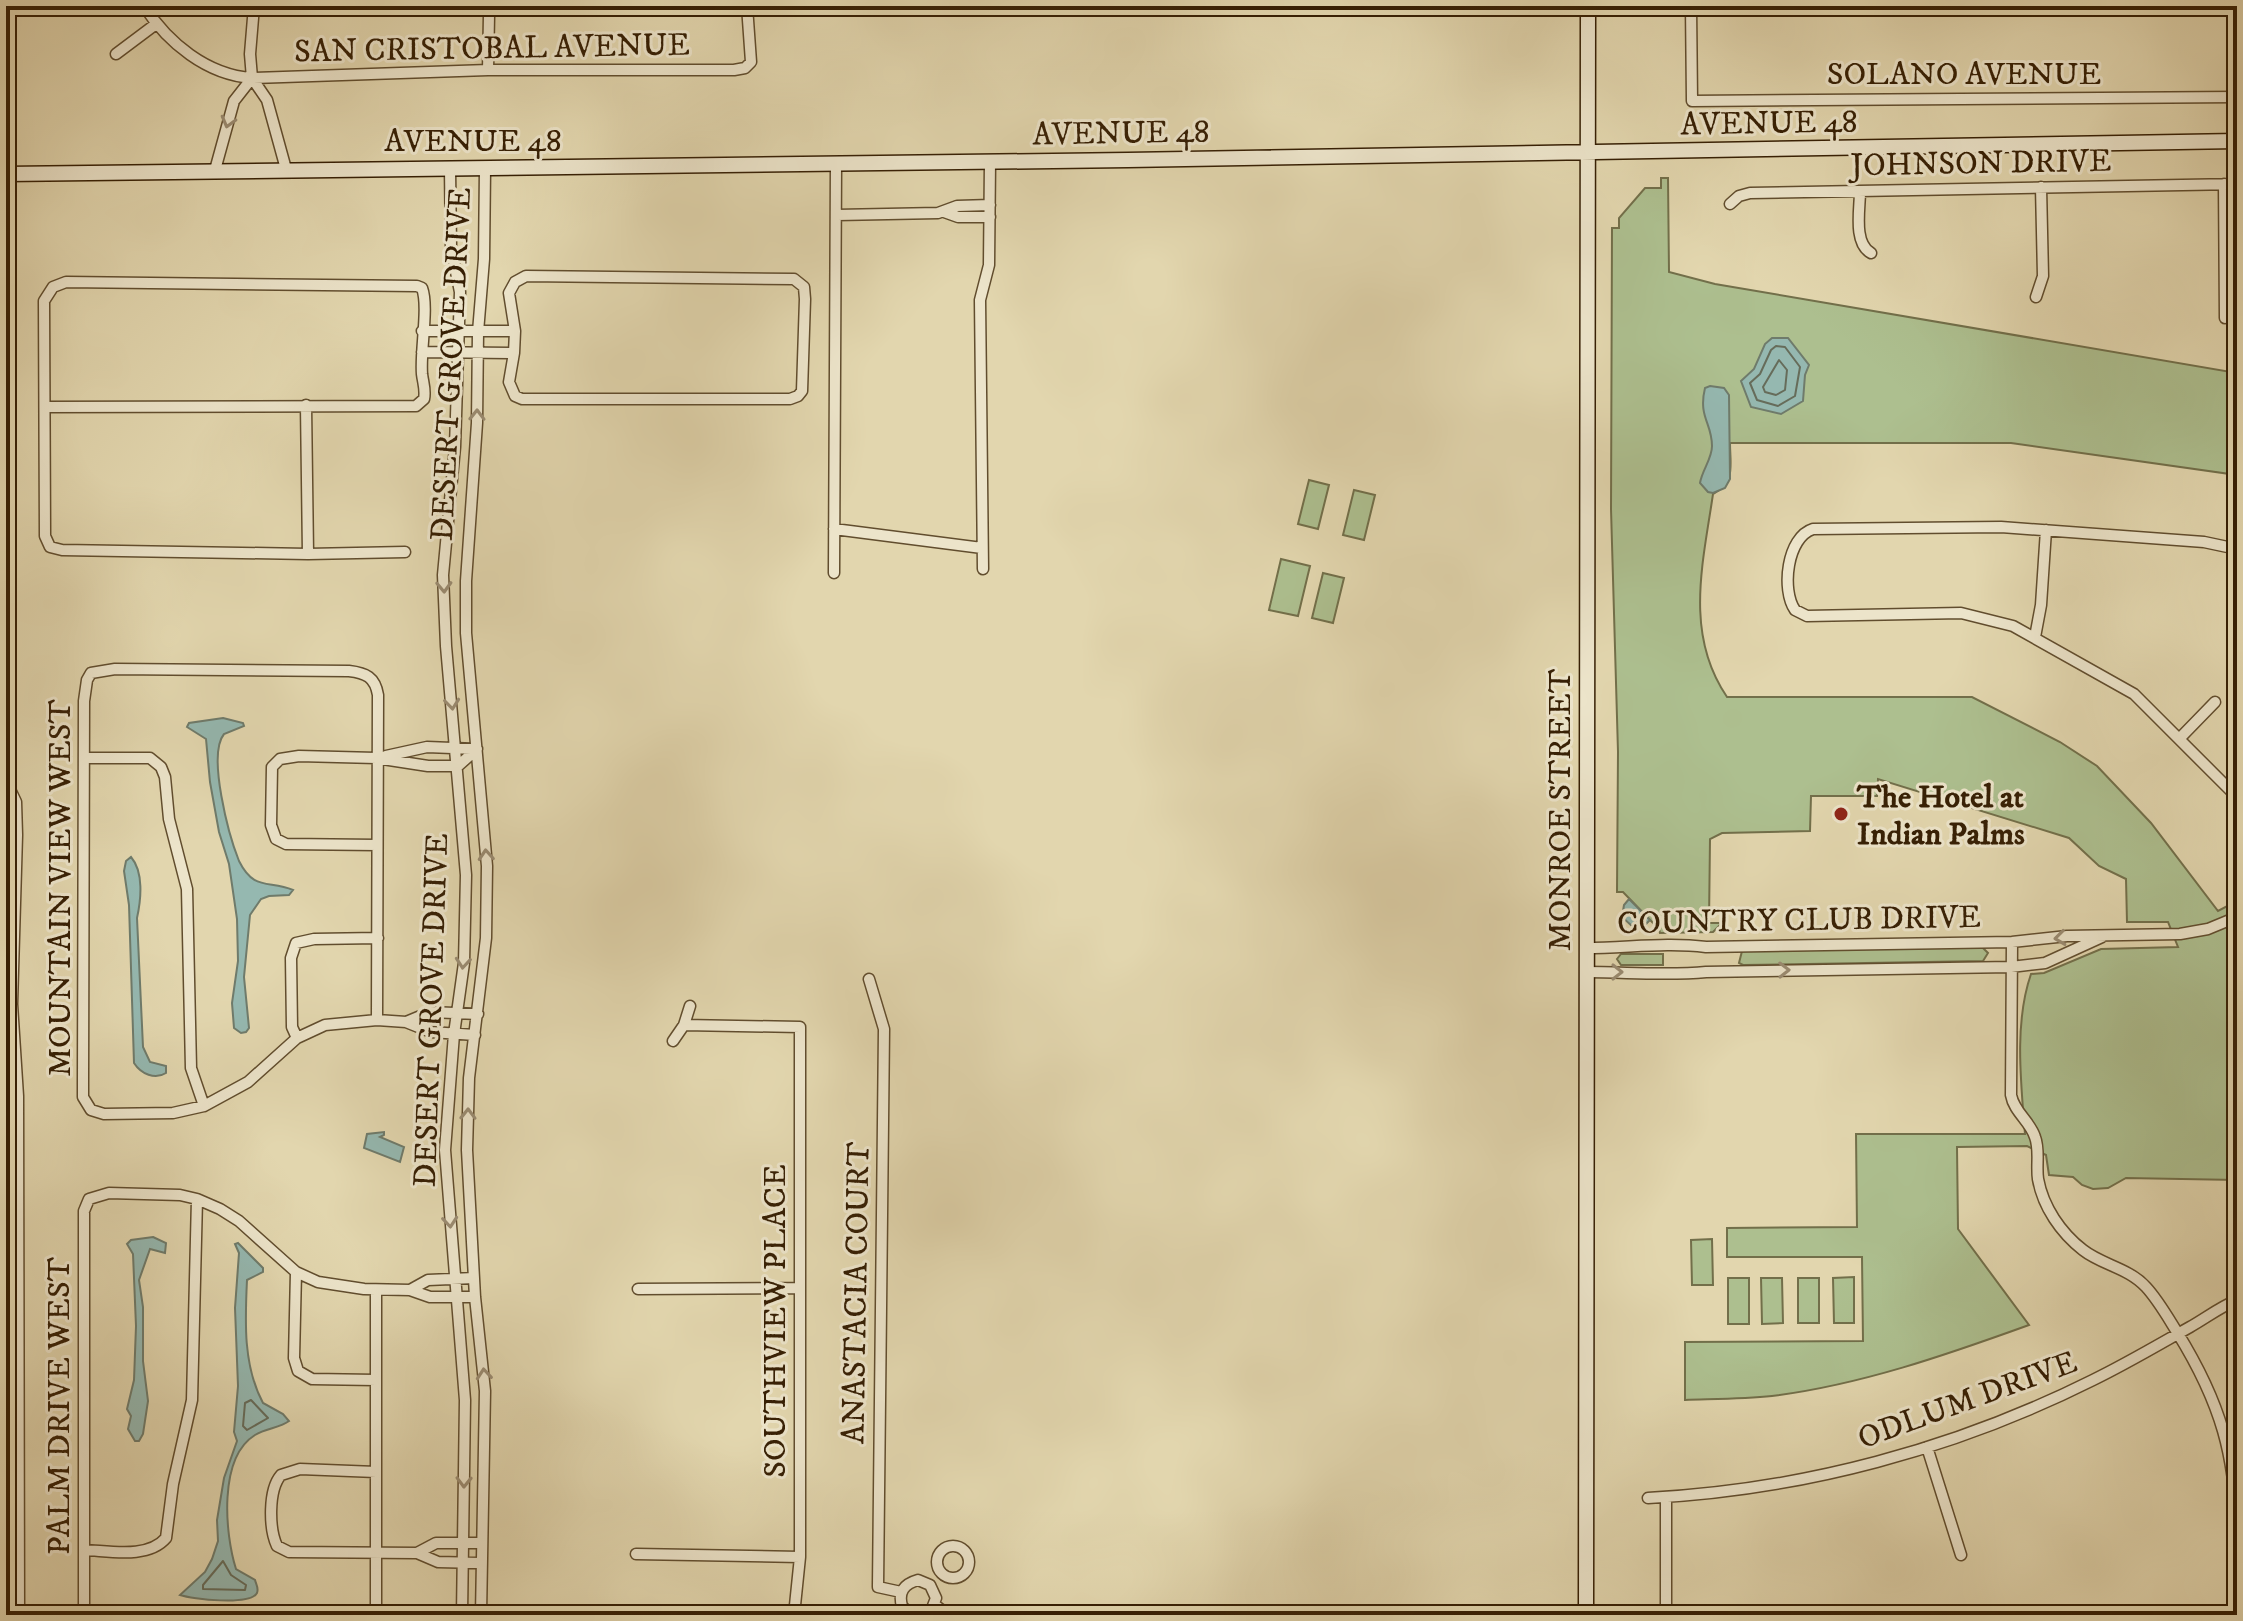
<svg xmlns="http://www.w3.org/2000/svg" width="2243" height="1621" font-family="'IM FELL DW Pica',serif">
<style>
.grass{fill:#adbf8f;stroke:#726f4a;stroke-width:2}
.water{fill:#95b8b0;stroke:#6f7b6b;stroke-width:2}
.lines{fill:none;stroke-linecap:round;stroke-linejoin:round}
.shore{stroke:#666c5a;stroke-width:2}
.minor-casing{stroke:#614d2e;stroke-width:13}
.secondary-casing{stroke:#361f04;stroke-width:17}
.minor{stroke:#ece4ca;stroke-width:10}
.secondary{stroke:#ece4ca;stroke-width:14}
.oneway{stroke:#9a8b71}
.poi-dot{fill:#8f2418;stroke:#ece4ca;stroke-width:3}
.labels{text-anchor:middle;stroke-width:6;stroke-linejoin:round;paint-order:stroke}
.street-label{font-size:32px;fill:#361f04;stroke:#ece4ca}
.poi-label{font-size:32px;font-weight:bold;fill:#361f04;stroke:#ece4ca;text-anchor:start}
</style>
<rect width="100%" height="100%" fill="#e2d6ae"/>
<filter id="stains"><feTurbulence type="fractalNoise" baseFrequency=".0025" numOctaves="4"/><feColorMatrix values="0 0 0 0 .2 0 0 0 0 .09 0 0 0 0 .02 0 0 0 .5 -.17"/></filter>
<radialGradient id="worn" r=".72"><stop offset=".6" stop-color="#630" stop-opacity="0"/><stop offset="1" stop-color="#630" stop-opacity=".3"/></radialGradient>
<path class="grass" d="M 1661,178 L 1668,178 L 1669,272 L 1715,284 L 2237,373 L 2237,475 L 2011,443 L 1730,443 C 1730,466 1736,482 1713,494 C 1703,563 1684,634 1727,697 L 1972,697 L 2060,742 L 2097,766 L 2151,823 L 2218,911 L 2237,901 L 2237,1180 L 2126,1178 L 2108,1188 L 2093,1189 L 2082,1185 L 2073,1177 L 2049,1175 L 2046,1155 L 2027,1146 L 1957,1147 L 1958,1229 L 2029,1325 C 1946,1355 1860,1385 1772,1396 C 1744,1399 1714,1399 1685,1400 L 1685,1342 L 1863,1341 L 1862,1257 L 1727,1257 L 1727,1228 L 1857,1227 L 1856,1134 L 2025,1134 C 2021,1083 2014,1023 2031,974 L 2044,973 L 2101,949 L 2178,947 L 2168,922 L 2127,922 L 2126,879 L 2099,866 L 2069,838 L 1878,779 L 1877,796 L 1811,796 L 1810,831 L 1722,833 L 1710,839 L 1709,923 L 1722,923 L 1713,932 L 1660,933 L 1659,929 L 1656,929 L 1655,925 L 1623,892 L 1617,892 L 1618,752 L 1611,509 L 1612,228 L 1619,228 L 1619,218 L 1645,188 L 1661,188 Z
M 1309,480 L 1329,485 L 1318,529 L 1298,524 Z
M 1354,490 L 1375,495 L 1364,540 L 1343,535 Z
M 1281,559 L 1310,566 L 1298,616 L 1269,610 Z
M 1323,573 L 1344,578 L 1333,623 L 1312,618 Z
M 1982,947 L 1988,953 L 1983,961 L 1743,965 L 1739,963 L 1742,951 Z
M 1621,954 L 1663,954 L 1663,965 L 1621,965 L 1617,959 Z
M 1712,1239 L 1713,1285 L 1692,1285 L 1691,1240 Z
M 1854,1277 L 1854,1323 L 1834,1323 L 1833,1278 Z
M 1728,1278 L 1749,1278 L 1749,1324 L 1728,1324 Z
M 1761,1278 L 1782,1278 L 1783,1323 L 1762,1324 Z
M 1798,1278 L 1819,1278 L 1819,1323 L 1798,1323 Z"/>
<path class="water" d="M 1772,338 L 1788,338 L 1809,365 L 1805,375 L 1803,401 L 1781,414 L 1751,407 L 1741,381 L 1754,369 L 1765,344 Z
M 1710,386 L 1724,388 L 1729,395 L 1730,479 L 1725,488 L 1713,493 L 1708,492 L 1700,483 C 1702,470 1712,459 1712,446 C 1712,423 1698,417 1705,388 Z
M 223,718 L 243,723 L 244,726 L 224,734 C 207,755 229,836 239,861 C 254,891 268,880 293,890 L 289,895 L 269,896 L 261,899 L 250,915 L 244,977 L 249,1028 L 246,1032 L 241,1033 L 234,1028 L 232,1003 L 238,961 L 237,919 L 229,864 L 219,832 L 210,782 L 206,739 L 187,727 L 189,723 Z
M 131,857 C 144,872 141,900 137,918 L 143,1047 L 150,1062 L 166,1066 L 166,1073 C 155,1080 141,1074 134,1063 L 129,905 L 124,871 L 126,861 Z
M 1629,899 L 1650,920 L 1644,926 L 1633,927 L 1622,917 L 1624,905 Z
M 384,1132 L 384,1135 L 380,1137 L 404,1147 L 400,1162 L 364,1148 L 367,1134 Z
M 153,1237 L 166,1243 L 165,1253 L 150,1249 L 139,1280 L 143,1307 L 143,1361 L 148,1401 L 143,1434 L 139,1441 L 135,1441 L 128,1429 L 131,1416 L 127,1409 L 134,1380 L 136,1326 L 133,1254 L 127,1244 L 131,1240 Z
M 238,1243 L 263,1268 L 263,1272 L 247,1280 C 245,1321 243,1366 263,1403 L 283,1414 L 289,1421 C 280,1428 266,1428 255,1435 C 218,1458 225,1534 236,1569 L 255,1580 C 256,1584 259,1588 257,1593 C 250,1606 192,1599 180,1595 L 205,1572 L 212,1559 L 218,1541 L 217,1520 L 224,1478 L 237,1441 L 234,1432 L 238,1386 L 235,1308 L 239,1253 L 235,1244 Z"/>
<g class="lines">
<path class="shore" d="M 1776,346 L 1785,347 L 1800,367 L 1795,396 L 1778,406 L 1757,400 L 1750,383 L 1760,374 L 1771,350 Z
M 1779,360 L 1787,370 L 1785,390 L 1776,395 L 1765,392 L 1763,387 Z
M 251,1400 L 268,1418 L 247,1430 L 243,1426 L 245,1403 Z
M 223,1561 L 231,1575 L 246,1585 L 245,1590 L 203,1589 L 203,1585 Z"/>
<g class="minor-casing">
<path id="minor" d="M 144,6 C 168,43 207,75 252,78 L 488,70 L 734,70 L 745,68 L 751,62 L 747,6
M 254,6 L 250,54 L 252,78 L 267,100 L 286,169
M 486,6 L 489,15 L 488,70
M 1691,6 L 1692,101 L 2237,97
M 116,54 L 156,24
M 450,169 L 451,247 L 460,292 L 455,447 L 443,575 L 446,646 L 466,875 L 464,963 L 454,1034 L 445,1150 L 465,1400 L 462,1615
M 215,170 L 234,101 L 252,78
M 2224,184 L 2225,318
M 1860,191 C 1860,209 1853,243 1871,253
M 1730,204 L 1739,196 L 1750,193 L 2237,184
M 944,212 L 958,217 L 990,217
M 837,215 L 938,213 L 957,206 L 990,205
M 526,276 L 794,279 L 804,287 L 805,299 L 802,391 L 798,396 L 790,399 L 522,399 L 515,396 L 509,382 L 514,353 L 515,331 L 509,293 L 515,282 Z
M 2036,297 L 2043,276 L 2041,187
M 422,331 L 515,331
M 422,352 L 514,353
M 306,405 L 308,554
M 45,407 L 416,406 L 424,399 C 426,390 423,383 422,374 C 420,350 429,307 422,288 L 417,286 L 66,282 L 53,287 L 44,301 L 45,536 L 50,547 L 62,550 L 308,554 L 405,552
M 834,529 L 982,548
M 2237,549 L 2204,542 L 2001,527 L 1813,529 C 1787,537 1781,590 1795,610 L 1807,616 L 1961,613 L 2013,626 L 2134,694 L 2237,797
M 983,569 L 980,300 L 989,265 L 990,162
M 834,573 L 836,164
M 2035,637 L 2041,605 L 2046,530
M 2180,738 L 2215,702
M 386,756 L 427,747 L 477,749
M 84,758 L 150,758 L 161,767 L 165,777 L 169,819 L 187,889 L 191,1068 L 204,1106
M 6,781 L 16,802 L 17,835 L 12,1004 L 18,1096 L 19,1615
M 377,845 L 286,844 L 276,839 L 271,825 L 272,767 L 280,759 L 299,756 L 376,758 L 428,766 L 458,766 L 477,749
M 2012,942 L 2011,1095 C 2014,1112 2030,1121 2035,1137 C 2040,1150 2036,1165 2038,1179 C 2043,1207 2061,1233 2083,1250 C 2102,1265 2129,1268 2146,1287 C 2158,1300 2167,1316 2177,1332 C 2221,1403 2236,1456 2237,1540
M 1586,948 C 1627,948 1666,942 1706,947 L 2012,942 L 2067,936 L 2180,934 L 2208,929 L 2237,917
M 1586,972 C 1627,972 1666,976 1706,972 L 2011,967 L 2045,963 L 2102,937
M 869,979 L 884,1029 L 878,1587 L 901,1592
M 377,1020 L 378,695 C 375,677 366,673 349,671 L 115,669 L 91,673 L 87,680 L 84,701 L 83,1084 L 83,1097 L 91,1110 L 104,1114 L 173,1113 L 204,1106 L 248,1082 L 297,1038 L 325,1025 L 377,1020 L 406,1022 L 431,1032 L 475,1035
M 406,1022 L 430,1012 L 478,1014
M 684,1025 L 800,1027 L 800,1557 L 794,1615
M 297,1038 L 292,1027 L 291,958 L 296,943 L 314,939 L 378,938
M 673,1041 L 684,1025 L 690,1006
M 296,1272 L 294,1358 L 298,1371 L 312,1379 L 376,1380
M 638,1289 L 800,1288
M 376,1290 L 376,1615
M 410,1290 L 428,1280 L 474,1278
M 1927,1447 L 1961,1555
M 376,1472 L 300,1469 L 281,1475 C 268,1490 269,1529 277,1546 L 289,1552 L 417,1553 L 438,1562 L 480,1563
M 1648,1498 C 1803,1490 1955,1449 2093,1380 C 2126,1364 2158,1345 2190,1327 C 2206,1318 2220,1307 2237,1300
M937 1562a16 16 0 1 1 32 0a16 16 0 1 1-32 0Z
M 85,1550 C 110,1551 148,1559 166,1538 L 173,1484 L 192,1400 L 197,1199
M 417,1553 L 436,1543 L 480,1543
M 636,1554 L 800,1557
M 935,1605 L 948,1615
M 84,1615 L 84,1211 L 89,1199 L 109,1193 L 180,1195 L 197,1199 L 220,1209 L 239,1221 L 296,1272 L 318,1282 L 364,1289 L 410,1290 L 430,1297 L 475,1297
M 481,1615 L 485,1391 L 475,1297 L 467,1150 L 469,1078 L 486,938 L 487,866 L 466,633 L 466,581 L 477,423 L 478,332 L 484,259 L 485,169
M 911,1615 L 902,1606 C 898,1592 904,1584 918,1580 L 930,1585 L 936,1598 L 931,1611 L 925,1615
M 1666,1615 L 1666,1497
M 2237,1615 L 2237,1593"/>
</g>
<g class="secondary-casing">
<path id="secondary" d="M 6,174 L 1128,160 L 2237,141
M 1586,1615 L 1588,6"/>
</g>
<use href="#minor" class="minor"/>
<use href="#secondary" class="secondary"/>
</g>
<defs><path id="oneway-chevron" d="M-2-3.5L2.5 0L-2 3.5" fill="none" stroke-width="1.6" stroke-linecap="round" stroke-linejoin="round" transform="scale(2)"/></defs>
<g class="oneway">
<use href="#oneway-chevron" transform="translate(228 122) rotate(105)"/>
<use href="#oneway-chevron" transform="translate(477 415) rotate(-89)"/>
<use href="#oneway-chevron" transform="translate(444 587) rotate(88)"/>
<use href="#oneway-chevron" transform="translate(452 704) rotate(84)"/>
<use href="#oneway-chevron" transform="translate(486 855) rotate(-94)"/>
<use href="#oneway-chevron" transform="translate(2060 938) rotate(173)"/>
<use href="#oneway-chevron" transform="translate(463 963) rotate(95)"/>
<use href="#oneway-chevron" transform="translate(1784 970) rotate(-1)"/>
<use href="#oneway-chevron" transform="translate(1617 972)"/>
<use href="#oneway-chevron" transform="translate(468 1114) rotate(-89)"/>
<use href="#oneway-chevron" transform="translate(450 1222) rotate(85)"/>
<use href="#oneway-chevron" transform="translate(484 1374) rotate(-95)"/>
<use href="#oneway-chevron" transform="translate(464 1482) rotate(91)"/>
</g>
<circle class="poi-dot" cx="1841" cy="814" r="8"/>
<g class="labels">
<g class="street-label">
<text transform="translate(492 47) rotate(-1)" y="11">SAN CRISTOBAL AVENUE</text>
<text x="1964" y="84">SOLANO AVENUE</text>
<text transform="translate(1769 122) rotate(-1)" y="11">AVENUE 48</text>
<text transform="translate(1121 132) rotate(-1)" y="11">AVENUE 48</text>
<text x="473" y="151">AVENUE 48</text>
<text transform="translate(1981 162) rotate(-1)" y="11">JOHNSON DRIVE</text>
<text transform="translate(450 364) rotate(-87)" y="11">DESERT GROVE DRIVE</text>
<text transform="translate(1559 810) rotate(-90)" y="11">MONROE STREET</text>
<text transform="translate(59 888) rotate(-90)" y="11">MOUNTAIN VIEW WEST</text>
<text transform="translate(1799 919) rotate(-1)" y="11">COUNTRY CLUB DRIVE</text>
<text transform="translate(430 1010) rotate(-88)" y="11">DESERT GROVE DRIVE</text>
<text transform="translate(855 1293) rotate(-89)" y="11">ANASTACIA COURT</text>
<text transform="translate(774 1321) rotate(-90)" y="11">SOUTHVIEW PLACE</text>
<text transform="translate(1967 1399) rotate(-20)" y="11">ODLUM DRIVE</text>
<text transform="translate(58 1406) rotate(-90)" y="11">PALM DRIVE WEST</text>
</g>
<g class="poi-label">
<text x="1857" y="807">The Hotel at<tspan x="1857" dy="37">Indian Palms</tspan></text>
</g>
</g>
<rect width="2243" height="1621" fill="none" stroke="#e2d6ae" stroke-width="32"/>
<rect x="8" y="8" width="2227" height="1605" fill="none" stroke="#361f04" stroke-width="4"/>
<rect x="16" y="16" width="2211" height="1589" fill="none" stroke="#361f04" stroke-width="2"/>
<rect width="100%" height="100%" filter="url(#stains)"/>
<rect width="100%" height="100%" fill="url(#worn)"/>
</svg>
